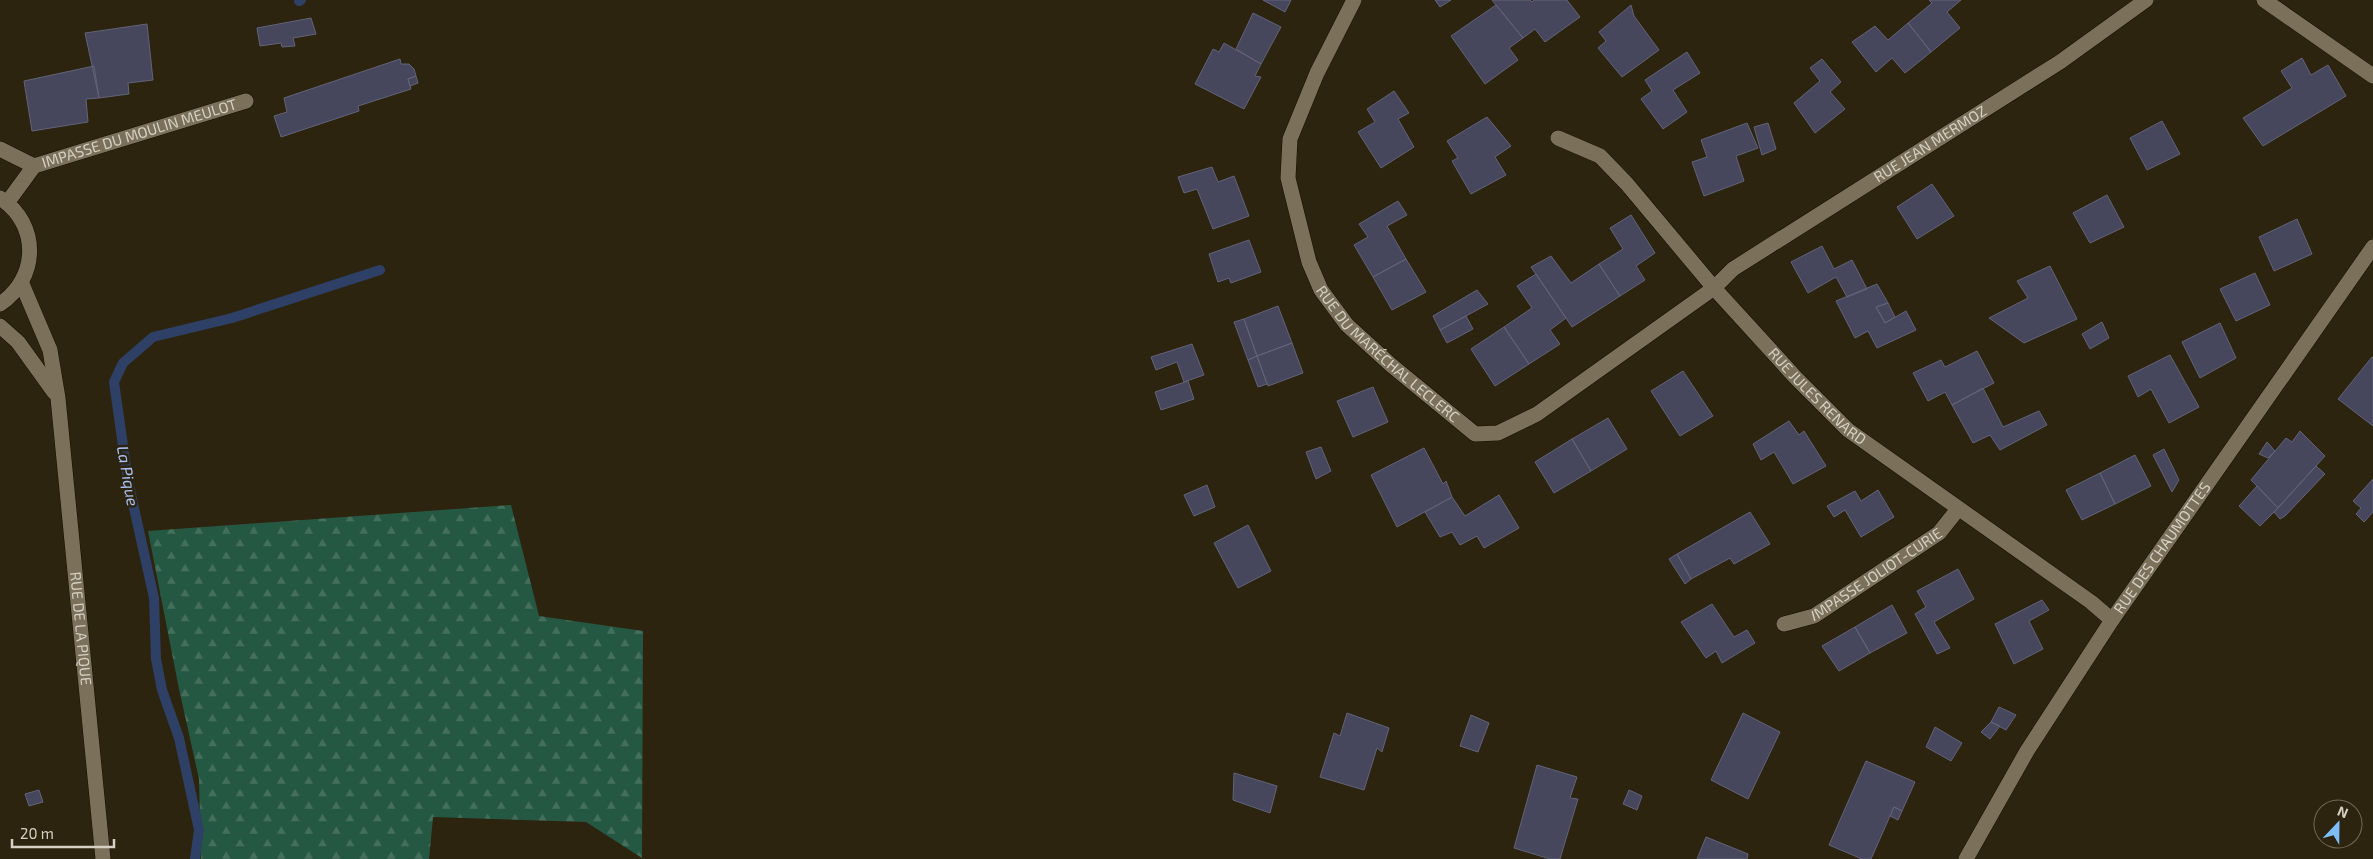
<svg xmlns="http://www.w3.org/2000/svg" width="2373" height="859" font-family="'Exo 2',sans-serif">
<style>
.forest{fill:url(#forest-firs)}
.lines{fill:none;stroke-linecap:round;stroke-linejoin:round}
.stream{stroke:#2e4065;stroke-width:10}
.building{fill:#46465c;stroke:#62637a}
.minor-casing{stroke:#160d00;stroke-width:16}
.minor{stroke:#7b7059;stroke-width:15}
.labels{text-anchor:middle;stroke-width:5;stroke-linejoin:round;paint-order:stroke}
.street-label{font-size:15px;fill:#d6d0c4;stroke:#2d2410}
.water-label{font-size:16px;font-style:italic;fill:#a9c3f6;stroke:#2d2410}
</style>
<defs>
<pattern id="forest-firs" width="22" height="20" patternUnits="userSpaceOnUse" patternTransform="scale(1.25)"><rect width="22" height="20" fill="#255842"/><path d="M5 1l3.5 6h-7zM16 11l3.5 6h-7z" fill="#446f5c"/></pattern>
</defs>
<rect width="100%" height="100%" fill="#2d2410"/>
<path class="forest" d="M 511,505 L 539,616 L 643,631 L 642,858 L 586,822 L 433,817 L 429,859 L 201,859 L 199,779 L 179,689 L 148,531 Z"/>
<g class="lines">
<path class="stream" d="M 299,1 L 301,0
M 195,859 L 199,830 L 179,738 L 162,690 L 156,659 L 154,598 L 128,481 L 114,382 L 123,363 L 153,337 L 232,318 L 380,270"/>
</g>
<path class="building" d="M 1263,0 L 1291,0 L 1285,12 Z
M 1435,0 L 1451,0 L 1440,7 Z
M 1492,0 L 1530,0 L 1532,2 L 1534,0 L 1567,0 L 1580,17 L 1545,42 L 1535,29 L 1523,38 Z
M 1929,0 L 1961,0 L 1947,12 L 1960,28 L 1931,52 L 1908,23 L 1932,3 Z
M 1496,5 L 1523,38 L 1509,48 L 1518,60 L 1485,84 L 1451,36 Z
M 1631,5 L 1634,16 L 1659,50 L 1622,77 L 1598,48 L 1606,41 L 1599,32 Z
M 1253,13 L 1281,27 L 1261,64 L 1236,49 Z
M 311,18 L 316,34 L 293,38 L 295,46 L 282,47 L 281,43 L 260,46 L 257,28 Z
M 1908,23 L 1931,52 L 1905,73 L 1892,58 L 1876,72 L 1852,42 L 1875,26 L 1888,40 Z
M 147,24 L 153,80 L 128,83 L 129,94 L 99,98 L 85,33 Z
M 1224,43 L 1261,64 L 1255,76 L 1261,77 L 1244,109 L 1195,84 L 1213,49 L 1219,52 Z
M 1687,52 L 1700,73 L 1673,90 L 1687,112 L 1663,129 L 1641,99 L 1652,91 L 1645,80 Z
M 2302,58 L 2311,75 L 2328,65 L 2346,96 L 2263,146 L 2243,118 L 2292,88 L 2281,71 Z
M 400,59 L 401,64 L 409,64 L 414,69 L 416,76 L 408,79 L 411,89 L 358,106 L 359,111 L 281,137 L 274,116 L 287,112 L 284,98 Z
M 1822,59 L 1841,82 L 1830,92 L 1845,109 L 1815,133 L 1794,103 L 1820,81 L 1810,68 Z
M 94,66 L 99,98 L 86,99 L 88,122 L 32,131 L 24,81 Z
M 416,76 L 418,83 L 410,86 L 408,79 Z
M 1394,91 L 1409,113 L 1398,119 L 1414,147 L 1381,168 L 1358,132 L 1375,122 L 1367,109 Z
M 1487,117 L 1511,146 L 1495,157 L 1506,175 L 1471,194 L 1452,161 L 1458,158 L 1447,141 Z
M 2162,121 L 2180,154 L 2147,170 L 2130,138 Z
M 1747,123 L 1758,148 L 1736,156 L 1744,181 L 1704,196 L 1692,162 L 1707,157 L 1701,140 Z
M 1768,123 L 1776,149 L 1762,155 L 1754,127 Z
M 1212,167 L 1218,182 L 1234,176 L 1249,216 L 1213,229 L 1197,189 L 1184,193 L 1178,177 Z
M 1932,184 L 1954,216 L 1917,239 L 1897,207 Z
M 2107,195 L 2124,227 L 2090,243 L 2073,213 Z
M 1398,201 L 1407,215 L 1387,226 L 1406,259 L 1373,277 L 1354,245 L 1368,237 L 1359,224 Z
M 1631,215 L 1655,253 L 1636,266 L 1645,280 L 1620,296 L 1599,264 L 1623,249 L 1610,228 Z
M 2297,219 L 2312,254 L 2274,271 L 2259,237 Z
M 1249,240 L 1261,272 L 1231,283 L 1229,278 L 1218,282 L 1209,254 Z
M 1822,246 L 1834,269 L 1852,260 L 1867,289 L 1847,297 L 1836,277 L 1808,293 L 1791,262 Z
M 1551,256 L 1571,283 L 1599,264 L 1620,296 L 1572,327 L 1531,267 Z
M 1406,259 L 1426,292 L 1392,310 L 1373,277 Z
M 2050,266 L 2077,319 L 2024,343 L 1989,318 L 2028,298 L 2017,281 Z
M 2255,273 L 2270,305 L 2236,321 L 2220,289 Z
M 1536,274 L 1566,318 L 1550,330 L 1560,344 L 1529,364 L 1504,327 L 1532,308 L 1517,286 Z
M 1877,284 L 1888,303 L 1876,307 L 1885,323 L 1906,311 L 1916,330 L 1877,348 L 1868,331 L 1855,338 L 1836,301 Z
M 1477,290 L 1488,304 L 1440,330 L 1433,316 Z
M 1888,303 L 1895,317 L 1885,323 L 1876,307 Z
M 1278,306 L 1292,343 L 1257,356 L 1244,319 Z
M 1466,316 L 1473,329 L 1447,343 L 1440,330 Z
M 1244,319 L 1257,356 L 1248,360 L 1234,322 Z
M 2102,322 L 2109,338 L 2090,349 L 2082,334 Z
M 2220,323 L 2236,358 L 2200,378 L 2182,342 Z
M 1504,327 L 1529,364 L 1495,386 L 1471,349 Z
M 1292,343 L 1303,373 L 1268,386 L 1257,356 Z
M 1192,344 L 1204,375 L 1184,382 L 1177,362 L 1156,370 L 1151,357 Z
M 1977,351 L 1994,383 L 1952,405 L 1945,392 L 1928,401 L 1913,373 L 1941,360 L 1945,367 Z
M 2170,355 L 2199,407 L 2169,423 L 2151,389 L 2138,397 L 2128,376 Z
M 1257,356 L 1267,384 L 1258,387 L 1248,360 Z
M 2372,357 L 2373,358 L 2373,426 L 2338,399 Z
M 1683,371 L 1713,416 L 1680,436 L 1651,391 Z
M 1188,381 L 1194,399 L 1161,410 L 1155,392 Z
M 1373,387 L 1388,422 L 1353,437 L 1337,401 Z
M 1983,388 L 2003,427 L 2039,411 L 2047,425 L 2000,450 L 1990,435 L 1973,443 L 1952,405 Z
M 1608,418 L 1627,449 L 1591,471 L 1572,439 Z
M 1789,421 L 1799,435 L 1804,431 L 1826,466 L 1793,484 L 1774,452 L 1761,460 L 1753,444 Z
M 2300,431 L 2325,456 L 2278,508 L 2251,480 L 2286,438 L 2292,442 Z
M 1572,439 L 1591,471 L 1554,493 L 1535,462 Z
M 2267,442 L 2275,451 L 2268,458 L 2259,454 Z
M 1321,447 L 1331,471 L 1316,479 L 1306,452 Z
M 1424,448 L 1443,484 L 1446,481 L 1452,497 L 1397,527 L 1371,475 Z
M 2164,449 L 2179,480 L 2172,492 L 2153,455 Z
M 2135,455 L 2151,486 L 2115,504 L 2100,473 Z
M 2316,466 L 2325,474 L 2285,516 L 2280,519 L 2274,512 Z
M 2100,473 L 2115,504 L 2082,520 L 2066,490 Z
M 2373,479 L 2373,512 L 2364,522 L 2356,514 L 2361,508 L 2353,501 Z
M 1207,485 L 1215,507 L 1194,516 L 1184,495 Z
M 2257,486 L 2278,508 L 2260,526 L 2239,506 Z
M 1878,490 L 1894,517 L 1861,537 L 1845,510 L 1834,517 L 1827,506 L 1855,491 L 1861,501 Z
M 1499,495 L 1519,528 L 1484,548 L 1477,536 L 1460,545 L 1452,532 L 1440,537 L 1425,512 L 1452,497 L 1465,516 Z
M 1750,512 L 1770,544 L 1734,564 L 1730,558 L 1691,579 L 1677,554 Z
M 1248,525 L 1271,571 L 1238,588 L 1214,543 Z
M 1677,554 L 1691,579 L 1685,584 L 1669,559 Z
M 1958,569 L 1974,599 L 1934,622 L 1950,648 L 1937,654 L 1915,614 L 1926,607 L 1917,591 Z
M 2042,600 L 2049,610 L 2029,621 L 2043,649 L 2014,664 L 1995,624 Z
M 1712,604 L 1734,637 L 1747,630 L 1755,643 L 1722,663 L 1716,651 L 1706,658 L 1681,622 Z
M 1892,605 L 1907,633 L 1870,653 L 1855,627 Z
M 1855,627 L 1870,653 L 1839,671 L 1822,646 Z
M 1999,707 L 2016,715 L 2006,730 L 1991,722 Z
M 1347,713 L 1389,728 L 1382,752 L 1377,748 L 1364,790 L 1320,777 L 1334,733 L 1340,736 Z
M 1743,713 L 1780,732 L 1748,799 L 1711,780 Z
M 1471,715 L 1489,723 L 1478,752 L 1460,746 Z
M 1991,722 L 2000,726 L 1990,739 L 1981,732 Z
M 1935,727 L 1962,743 L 1951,761 L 1926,747 Z
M 1866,761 L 1915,782 L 1902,811 L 1894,807 L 1871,859 L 1862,859 L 1829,845 Z
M 1537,765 L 1577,777 L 1570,798 L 1578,799 L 1560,859 L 1550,859 L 1514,848 Z
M 1234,773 L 1277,786 L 1270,813 L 1233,800 Z
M 39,790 L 43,802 L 29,806 L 25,794 Z
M 1629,790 L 1642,796 L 1637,810 L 1623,804 Z
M 1894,807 L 1902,811 L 1898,820 L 1890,816 Z
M 1706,837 L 1748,854 L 1747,859 L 1697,859 Z"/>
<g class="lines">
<g class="minor-casing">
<g id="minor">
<path id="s1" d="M 1354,0 L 1317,73 L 1290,139 L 1288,178 L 1309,262 L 1321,290 L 1347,325 L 1391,365 L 1475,434 L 1498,433 L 1537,414 L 1714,288 L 1733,269 L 2060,62 L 2146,0"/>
<path d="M 2264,0 L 2373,76"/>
<path id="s2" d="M 1558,138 L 1600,156 L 1627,184 L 1714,288 L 1796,378 L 1848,430 L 2091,602 L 2112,620"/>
<path d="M 0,149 L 34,166"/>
<path d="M 0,198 C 40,224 39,278 0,304"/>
<path id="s3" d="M 7,203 L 34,166 L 246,101"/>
<path id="s4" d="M 22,284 L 50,350 L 58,398 L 103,859"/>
<path d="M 0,326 L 18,342 L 54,392"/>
<path id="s5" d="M 1784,624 L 1814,616 L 1939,533 L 1958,509"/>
<path id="s6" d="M 1966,859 L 2027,751 L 2112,620 L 2373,247"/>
</g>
</g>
<use href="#minor" class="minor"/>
</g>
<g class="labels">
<g class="street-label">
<text dy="5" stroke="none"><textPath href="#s3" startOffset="156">IMPASSE DU MOULIN MEULOT</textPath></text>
<text dy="5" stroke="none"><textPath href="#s1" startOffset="1065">RUE JEAN MERMOZ</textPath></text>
<text dy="5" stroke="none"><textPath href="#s1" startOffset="402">RUE DU MARÉCHAL LECLERC</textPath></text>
<text dy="5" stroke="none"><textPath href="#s2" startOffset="370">RUE JULES RENARD</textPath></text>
<text dy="5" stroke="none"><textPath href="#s6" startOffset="368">RUE DES CHAUMOTTES</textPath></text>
<text dy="5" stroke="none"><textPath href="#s5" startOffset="106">IMPASSE JOLIOT-CURIE</textPath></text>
<text dy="5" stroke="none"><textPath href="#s4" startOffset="352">RUE DE LA PIQUE</textPath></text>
</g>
<g class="water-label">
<text transform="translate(128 476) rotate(80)" y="6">La Pique</text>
</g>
</g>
<g transform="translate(2338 824) rotate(22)"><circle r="24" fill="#2d2410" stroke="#716958"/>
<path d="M0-4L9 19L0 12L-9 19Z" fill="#7dbef9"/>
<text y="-8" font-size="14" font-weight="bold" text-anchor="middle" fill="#d6d0c4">N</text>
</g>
<path d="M12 839v8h102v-8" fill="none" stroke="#d6d0c4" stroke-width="2.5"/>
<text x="20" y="839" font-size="15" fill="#d6d0c4" stroke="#2d2410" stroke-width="4" paint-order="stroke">20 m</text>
</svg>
